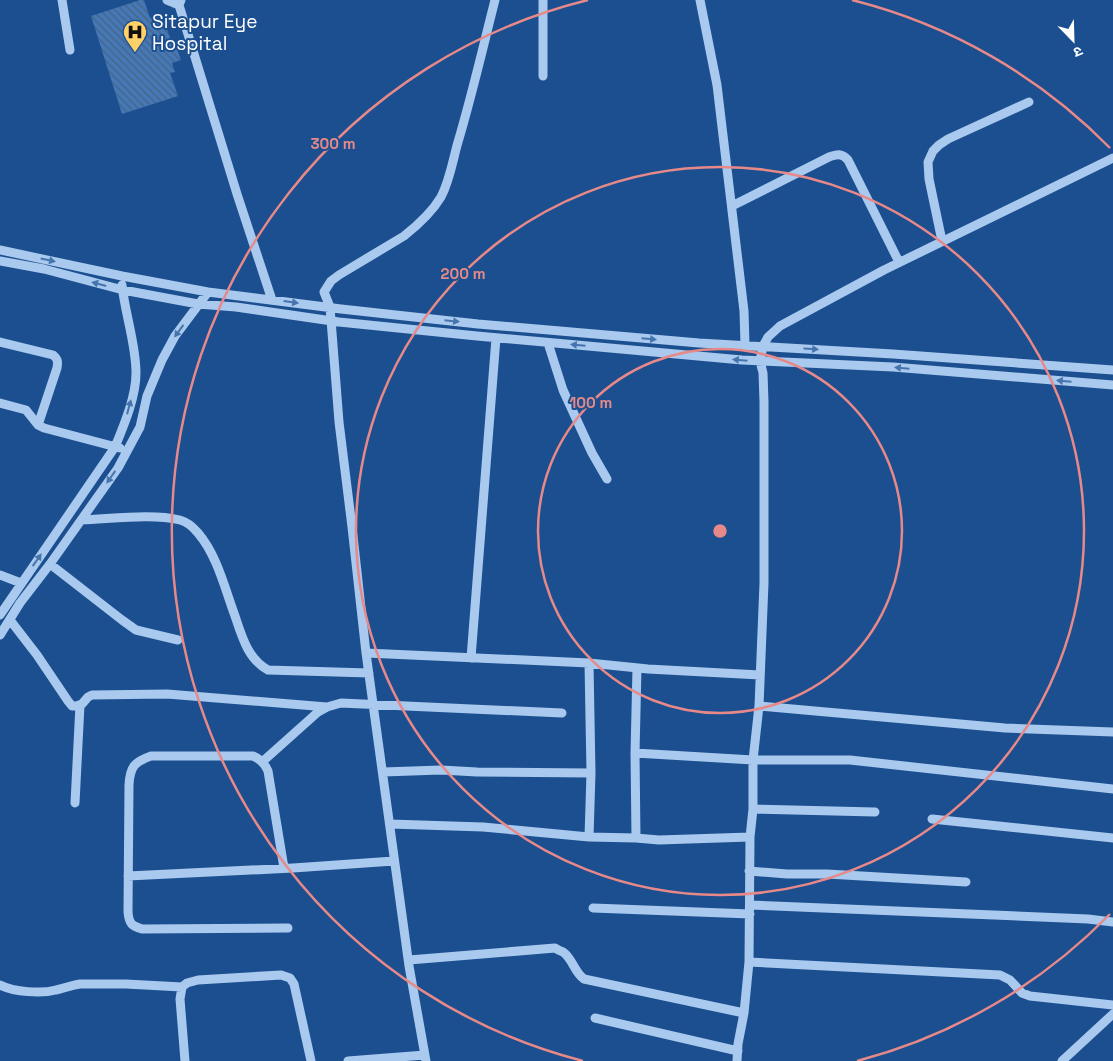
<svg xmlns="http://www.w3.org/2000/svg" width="1113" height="1061" font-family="'Space Grotesk','Noto Sans Devanagari',sans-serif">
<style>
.building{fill:url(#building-back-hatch)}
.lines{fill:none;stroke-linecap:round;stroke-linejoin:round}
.minor{stroke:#a9c9ee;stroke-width:9}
.oneway{fill:#4674ac}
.ring{fill:none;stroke:#e88989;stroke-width:2.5}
.labels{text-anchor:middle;stroke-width:4;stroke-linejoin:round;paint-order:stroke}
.poi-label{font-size:19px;fill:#fff;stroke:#1b4f8f;text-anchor:start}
.centre{fill:#e88989;stroke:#1b4f8f;stroke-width:2.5}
.ring-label{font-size:15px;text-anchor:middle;font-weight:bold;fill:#e88989;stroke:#1b4f8f;stroke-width:4;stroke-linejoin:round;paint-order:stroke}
</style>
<defs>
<pattern id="building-back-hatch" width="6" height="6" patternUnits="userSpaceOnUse" patternTransform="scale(1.25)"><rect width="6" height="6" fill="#4478b7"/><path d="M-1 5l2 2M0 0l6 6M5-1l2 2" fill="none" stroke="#486282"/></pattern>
</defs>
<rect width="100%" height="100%" fill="#1b4f8f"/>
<path class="building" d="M 140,0 L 144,0 L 150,18 L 162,14 L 173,47 L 176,46 L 181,60 L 172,63 L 175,72 L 170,73 L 178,96 L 122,114 L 91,16 Z"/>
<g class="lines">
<path class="minor" d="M 62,0 L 70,50
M 167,0 L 179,5
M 181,0 L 179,5 L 237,194 L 272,300
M 700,0 L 717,85 L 744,311 L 745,345
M 543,76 L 543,0
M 732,206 L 829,157 C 837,154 842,153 848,160 L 899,262
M 942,241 L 929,179 L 928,162 L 933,151 L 939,145 L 948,139 L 1029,102
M 0,250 L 122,276 L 208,292 L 341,309 L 478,324 L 699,343 L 893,354 L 1113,370
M 0,261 L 44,269 L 123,290 L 198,304 L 236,307 L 339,322 L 477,336 L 742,360 L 893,367 L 1113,385
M 0,342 L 53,355 C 58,359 58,362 57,368 L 38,425
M 548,343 L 563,390 L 592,453 L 607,479
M 0,403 L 26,410 L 38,425 L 44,428 L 120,448
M 81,520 C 111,519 152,513 180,520 C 188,522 193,527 198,533 C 217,555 225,589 235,616 C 242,637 248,659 268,670 L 369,673
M 50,564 L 122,620 L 136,630 L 178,640
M 0,575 L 21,583
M 0,615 L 115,447 C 124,425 136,397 136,373 C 136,344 125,314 122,285
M 10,620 L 37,655 L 68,701 L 72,706 L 76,706 L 82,704 L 88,697 L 92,695 L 167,694 L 327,707
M 0,635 L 20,603 L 50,564 L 118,468 L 140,427 L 147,396 L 162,360 L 175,336 L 208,292
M 366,653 L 589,663 L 648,669 L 760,675
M 471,658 L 496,338
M 759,706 L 1005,728 L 1113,732
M 635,753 L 753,760 L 850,760 L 1113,789
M 262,762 L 318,712 L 327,707 L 341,703 L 562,713
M 383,772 L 441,770 L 477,772 L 591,773
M 75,803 L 80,705
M 753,809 L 875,812
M 932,819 L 1113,838
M 390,824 L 483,827 L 589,837 L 636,838 L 659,840 L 750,837
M 589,837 L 591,773 L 589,663
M 636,838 L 635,753 L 637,668
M 284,868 L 268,771 C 265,764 260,759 253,756 L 151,756 C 134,762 130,767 129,785 L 128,912 C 129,924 132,926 142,929 L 288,928
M 749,871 L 787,874 L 827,874 L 966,882
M 128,876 L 293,868 L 394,861
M 750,905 L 1088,919 L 1113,922
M 593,908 L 750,914
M 409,960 L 555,948 C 558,950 560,951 563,952 C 573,959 574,972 584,979 L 744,1013
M 749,962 L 1000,975 L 1010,980 L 1022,993 L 1030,996 L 1113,1005
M 0,985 C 14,992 41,994 56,990 C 65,988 72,985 80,984 L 126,984 L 182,987
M 595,1018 L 738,1051
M 185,1061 L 180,999 L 182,987 L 187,983 L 198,980 L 281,975 L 290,978 L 294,984 L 311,1061
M 348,1061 L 425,1055
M 426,1061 L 409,966 L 366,653 L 352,527 L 339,422 L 330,307 L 324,292 L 331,281 L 339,275 L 404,236 C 418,225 432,212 441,197 C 450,180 453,159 458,142 C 472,95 483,47 495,0
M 737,1061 L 738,1044 L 744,1013 L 749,962 L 750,837 L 753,809 L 753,760 L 759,706 L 764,583 L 764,402 L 763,373 L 760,361 L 763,346 L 768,337 L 780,326 L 884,270 L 1113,158
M 1062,1061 L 1113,1014"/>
</g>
<defs><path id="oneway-solid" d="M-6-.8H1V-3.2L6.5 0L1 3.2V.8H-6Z" transform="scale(1.25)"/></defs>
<g class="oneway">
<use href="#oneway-solid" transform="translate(48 260) rotate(12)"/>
<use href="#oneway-solid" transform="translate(99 284) rotate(-165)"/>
<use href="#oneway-solid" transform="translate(291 302) rotate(8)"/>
<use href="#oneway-solid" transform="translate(452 321) rotate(6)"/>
<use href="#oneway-solid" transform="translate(179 331) rotate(126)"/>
<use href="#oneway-solid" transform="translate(649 339) rotate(5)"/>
<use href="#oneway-solid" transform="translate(578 345) rotate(-175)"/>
<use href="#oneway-solid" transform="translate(811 349) rotate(4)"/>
<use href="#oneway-solid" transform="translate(740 360) rotate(-175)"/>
<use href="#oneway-solid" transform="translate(902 368) rotate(-175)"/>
<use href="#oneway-solid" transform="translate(1064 381) rotate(-175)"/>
<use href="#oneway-solid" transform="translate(129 407) rotate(-75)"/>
<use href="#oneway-solid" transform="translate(111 477) rotate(125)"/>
<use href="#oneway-solid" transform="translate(37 560) rotate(-55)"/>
</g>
<g class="ring">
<circle cx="720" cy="531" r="182"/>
<circle cx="720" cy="531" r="364"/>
<path d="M1110 914A547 547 0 0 1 857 1061M583 1061A547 547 0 0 1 588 0M852 0A547 547 0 0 1 1110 148"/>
</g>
<defs>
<g id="hospital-pin" transform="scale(1.25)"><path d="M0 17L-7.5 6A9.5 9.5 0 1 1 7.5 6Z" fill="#ffd166" stroke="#1b4f8f"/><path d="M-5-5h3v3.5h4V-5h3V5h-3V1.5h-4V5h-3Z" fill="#111"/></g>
</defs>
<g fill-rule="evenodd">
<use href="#hospital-pin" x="135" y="32"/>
</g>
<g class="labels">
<g class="poi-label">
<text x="152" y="28">Sitapur Eye<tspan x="152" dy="22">Hospital</tspan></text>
</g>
</g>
<circle cx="720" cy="531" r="8" class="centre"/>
<g class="ring-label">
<text x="333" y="149">300 m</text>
<text x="463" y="279">200 m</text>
<text x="591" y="408">100 m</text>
</g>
<g transform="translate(1073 40) rotate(157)" stroke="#1b4f8f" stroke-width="4" paint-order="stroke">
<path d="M0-4L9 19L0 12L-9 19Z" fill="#ffffff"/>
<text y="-8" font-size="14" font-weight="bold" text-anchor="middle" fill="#ffffff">उ</text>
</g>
</svg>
